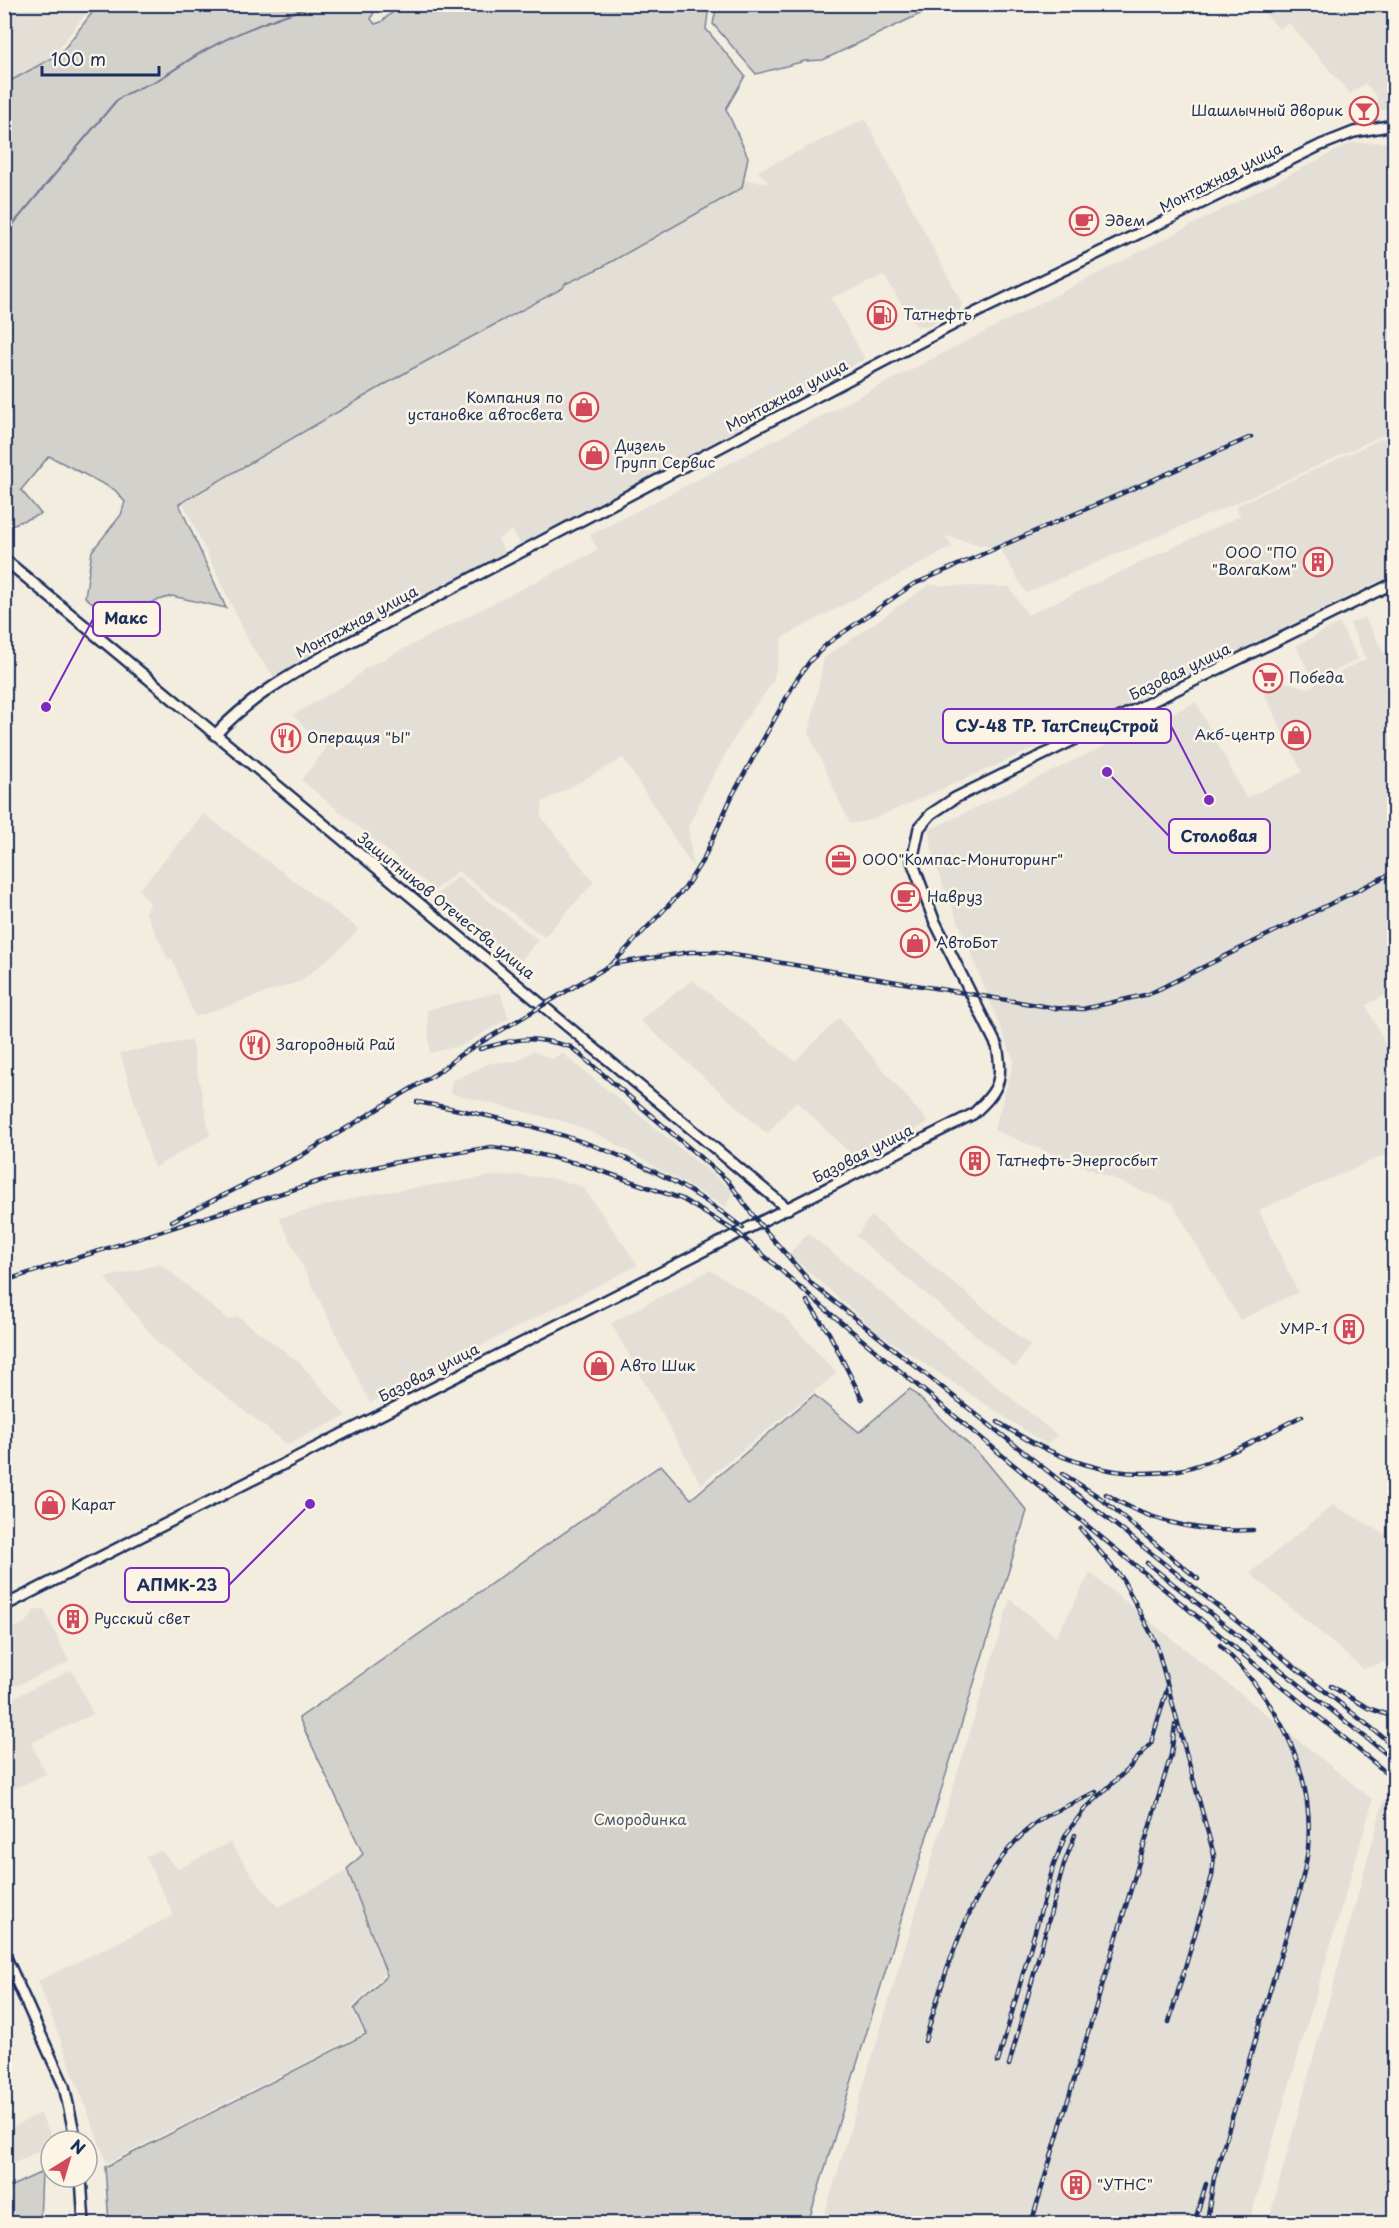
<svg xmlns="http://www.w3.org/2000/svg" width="1399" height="2228" font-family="'Playpen Sans',sans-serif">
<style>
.built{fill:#e3dfd6}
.green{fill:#d3d1cc;stroke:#778095;stroke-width:1.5}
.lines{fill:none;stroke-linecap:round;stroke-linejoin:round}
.stream{stroke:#707a91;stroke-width:2}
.secondary-casing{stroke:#1b2f5e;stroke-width:14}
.secondary{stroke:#fcf5e5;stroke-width:9}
.rail-casing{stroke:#1b2f5e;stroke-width:4.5}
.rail{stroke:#fcf5e5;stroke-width:2;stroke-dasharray:7;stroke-linecap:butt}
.labels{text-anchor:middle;stroke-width:5;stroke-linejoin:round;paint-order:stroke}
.poi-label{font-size:15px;fill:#1b2f5e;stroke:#fcf5e5;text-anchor:start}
.street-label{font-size:15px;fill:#1b2f5e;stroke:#fcf5e5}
.park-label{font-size:15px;fill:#49587a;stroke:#fcf5e5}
.leader{fill:none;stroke:#7b2cbf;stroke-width:2}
.callout-dot{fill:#7b2cbf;stroke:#fcf5e5;stroke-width:2}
.callout{fill:#fcf5e5;stroke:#7b2cbf;stroke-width:2}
.callout-label{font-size:16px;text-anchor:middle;font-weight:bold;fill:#1b2f5e}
</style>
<rect width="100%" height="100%" fill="#f3ede0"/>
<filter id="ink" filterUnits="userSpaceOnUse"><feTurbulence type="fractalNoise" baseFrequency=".0167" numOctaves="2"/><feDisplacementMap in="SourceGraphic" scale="12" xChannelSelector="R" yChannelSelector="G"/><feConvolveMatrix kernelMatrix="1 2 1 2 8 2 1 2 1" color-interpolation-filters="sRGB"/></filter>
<g filter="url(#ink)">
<path class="built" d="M 4,5 L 92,5 L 5,119 L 4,119 Z
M 1257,5 L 1394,5 L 1394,110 L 1379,110 L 1376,96 L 1365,83 L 1350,94 L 1289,23 L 1279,29 Z
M 865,119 L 962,303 L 960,310 L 929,326 L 915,325 L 884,276 L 831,298 L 865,359 L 522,547 L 512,530 L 498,539 L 506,554 L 277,680 L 252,648 L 183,503 L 410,370 L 563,288 L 568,276 L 744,180 L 769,183 L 758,171 Z
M 1394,142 L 1394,430 L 1252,496 L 1026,593 L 1001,550 L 945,536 L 952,547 L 783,637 L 773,682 L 744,721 L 707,787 L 688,827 L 693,868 L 623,758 L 543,802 L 541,817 L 594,882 L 544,937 L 458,871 L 435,890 L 301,780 L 326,749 L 293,715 L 353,680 L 364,669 L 598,550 L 590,535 L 1351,143 Z
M 1394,433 L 1394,574 L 1081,728 L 871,820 L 850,824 L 809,734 L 824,658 L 929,585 L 1009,587 L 1028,615 L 1240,516 L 1236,506 Z
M 1365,617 L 1394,672 L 1394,991 L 1366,1005 L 1394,1062 L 1394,1151 L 1259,1210 L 1298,1292 L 1240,1320 L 1172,1203 L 994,1130 L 1014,1061 L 934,862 L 929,830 L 1196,702 L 1246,798 L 1302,772 L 1255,674 L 1308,688 L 1366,659 L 1350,624 Z
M 1339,623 L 1358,659 L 1314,682 L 1296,646 Z
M 204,814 L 359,929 L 341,948 L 301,981 L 195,1017 L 172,959 L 168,959 L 145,911 L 150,903 L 139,890 Z
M 458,876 L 538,940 L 518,964 L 436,895 Z
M 692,980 L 795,1061 L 839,1018 L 928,1122 L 859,1162 L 796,1101 L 767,1134 L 640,1020 Z
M 500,992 L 509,1018 L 463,1045 L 430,1053 L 427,1010 Z
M 191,1040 L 210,1135 L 154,1168 L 120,1053 Z
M 533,1051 L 552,1059 L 562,1053 L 733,1191 L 726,1207 L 605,1138 L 569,1123 L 450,1093 L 452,1081 L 490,1063 L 517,1061 Z
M 518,1175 L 551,1178 L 583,1187 L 638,1265 L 370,1403 L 279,1218 L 361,1196 L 492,1176 Z
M 871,1216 L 1030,1345 L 1015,1368 L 856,1236 Z
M 808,1233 L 1057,1435 L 1047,1445 L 877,1332 L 789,1254 Z
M 161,1264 L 228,1320 L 237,1316 L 299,1362 L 346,1416 L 287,1444 L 158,1343 L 105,1278 Z
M 710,1270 L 783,1315 L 837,1373 L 701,1484 L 611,1323 Z
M 1333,1505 L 1385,1534 L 1394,1530 L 1394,1671 L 1384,1662 L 1363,1669 L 1250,1573 Z
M 1090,1573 L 1373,1800 L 1249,2223 L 822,2223 L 1010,1599 L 1056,1637 Z
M 44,1609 L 69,1662 L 16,1686 L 5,1667 L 5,1631 L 22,1625 L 31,1617 L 34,1610 Z
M 72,1670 L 93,1714 L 31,1743 L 46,1774 L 5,1793 L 5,1675 L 15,1697 Z
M 1384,1799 L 1394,1806 L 1394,2223 L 1268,2223 Z
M 230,1842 L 253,1877 L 278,1907 L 347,1871 L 385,1973 L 351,2008 L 364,2033 L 107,2163 L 38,1981 L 174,1915 L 145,1856 L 161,1851 L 178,1869 Z
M 40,2113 L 54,2141 L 51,2141 L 51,2145 L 5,2168 L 5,2131 Z"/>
<path class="green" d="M 98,5 L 377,5 L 371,19 L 375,24 L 381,22 L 401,5 L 709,5 L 706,29 L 745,76 L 726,109 L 748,157 L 742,188 L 602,267 L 565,284 L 563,288 L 410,370 L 179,504 L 226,608 L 172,596 L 149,603 L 117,603 L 111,617 L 85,597 L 92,551 L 121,515 L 125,502 L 115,490 L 49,456 L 21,490 L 41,514 L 9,526 L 4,522 L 5,84 L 61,53 Z
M 717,5 L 717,4 L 939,5 L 823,60 L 805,61 L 756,74 L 713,24 Z
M 910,1389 L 985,1460 L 1027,1511 L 808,2223 L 109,2223 L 105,2167 L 366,2034 L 354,2009 L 387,1975 L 347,1869 L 363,1854 L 299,1718 L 661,1465 L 691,1499 L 814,1395 L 859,1432 Z
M 42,2172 L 40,2223 L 5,2223 L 5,2189 Z"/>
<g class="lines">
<path class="stream" d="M 4,235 L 116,101 C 129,90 145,87 161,78 C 175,70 189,59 204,51 C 241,30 279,16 320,4"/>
<g class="secondary-casing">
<path id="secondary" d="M 4,559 L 788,1209
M 215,735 C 249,698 290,675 333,651 L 977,312 L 1321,145 L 1354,132 L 1394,125
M 4,1606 L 973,1114 C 998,1091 1004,1081 997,1046 L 934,920 L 912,861 L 919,828 L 931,814 L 955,798 L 1394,583
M 4,1953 L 64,2086 L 76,2141
M 81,2177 L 84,2224"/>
</g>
<use href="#secondary" class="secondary"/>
<g class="rail-casing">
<path id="rail" d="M 612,964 L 685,888 L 704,858 L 732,796 L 795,682 L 810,661 L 828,643 L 912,585 L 1251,437
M 480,1049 C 519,1038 531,1035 571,1047 L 728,1181 L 758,1222 L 812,1284 L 1394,1746
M 417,1102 C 537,1123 647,1151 743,1228
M 172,1221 L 299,1157 L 437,1073 L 460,1055 L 612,964 L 690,952 L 716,952 L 1055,1008 L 1083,1009 L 1149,994 L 1394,872
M 4,1281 L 320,1181 L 392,1163 L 492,1147 L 537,1154 L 584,1165 L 682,1199 L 738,1233 L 831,1314 L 1394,1779
M 807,1301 L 829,1333 L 862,1399
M 998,1422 C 1053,1458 1112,1482 1179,1470 C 1219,1463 1265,1434 1302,1416
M 1063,1474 L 1099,1497 L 1198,1579
M 1106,1494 C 1151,1523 1200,1533 1253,1530
M 1081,1529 L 1122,1578 L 1156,1643 L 1214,1855 L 1212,1876 L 1169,2022
M 1147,1563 L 1394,1760
M 1331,1686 L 1368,1708 L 1394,1717
M 925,2041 C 945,1970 977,1861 1043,1818 C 1059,1808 1079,1801 1096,1792
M 998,2062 L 1054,1864 L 1066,1834 L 1084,1810 L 1130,1767 L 1151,1743 L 1168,1686
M 1009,2065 L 1064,1864 L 1075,1835
M 1207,2221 L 1214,2178 L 1299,1893 C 1302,1878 1307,1863 1308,1848 C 1315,1767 1275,1699 1220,1645
M 1031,2224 L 1171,1755 L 1175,1725
M 1194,2224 L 1206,2184"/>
</g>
<use href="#rail" class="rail"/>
</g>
</g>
<defs>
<g id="bar-ring" transform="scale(1.5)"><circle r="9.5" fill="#fcf5e5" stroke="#d1495b" stroke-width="1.5"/><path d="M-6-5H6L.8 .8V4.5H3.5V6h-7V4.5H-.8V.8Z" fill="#d1495b"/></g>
<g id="cafe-ring" transform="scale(1.5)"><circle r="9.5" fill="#fcf5e5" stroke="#d1495b" stroke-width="1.5"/><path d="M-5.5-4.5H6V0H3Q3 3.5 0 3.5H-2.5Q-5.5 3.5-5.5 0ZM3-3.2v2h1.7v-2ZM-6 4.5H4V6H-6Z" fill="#d1495b"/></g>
<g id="fuel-ring" transform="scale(1.5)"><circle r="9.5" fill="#fcf5e5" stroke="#d1495b" stroke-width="1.5"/><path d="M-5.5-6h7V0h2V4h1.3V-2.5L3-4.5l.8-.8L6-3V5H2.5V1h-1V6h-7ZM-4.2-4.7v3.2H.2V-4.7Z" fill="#d1495b"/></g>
<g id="shop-ring" transform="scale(1.5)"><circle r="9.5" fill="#fcf5e5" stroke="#d1495b" stroke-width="1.5"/><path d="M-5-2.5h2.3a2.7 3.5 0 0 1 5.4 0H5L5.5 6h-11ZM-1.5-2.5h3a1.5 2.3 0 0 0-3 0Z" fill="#d1495b"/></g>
<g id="building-ring" transform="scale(1.5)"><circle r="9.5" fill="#fcf5e5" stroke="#d1495b" stroke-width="1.5"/><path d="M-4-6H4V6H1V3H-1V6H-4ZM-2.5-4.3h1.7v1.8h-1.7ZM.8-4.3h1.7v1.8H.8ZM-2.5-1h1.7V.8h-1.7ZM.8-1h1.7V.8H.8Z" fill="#d1495b"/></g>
<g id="supermarket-ring" transform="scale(1.5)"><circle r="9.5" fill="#fcf5e5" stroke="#d1495b" stroke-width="1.5"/><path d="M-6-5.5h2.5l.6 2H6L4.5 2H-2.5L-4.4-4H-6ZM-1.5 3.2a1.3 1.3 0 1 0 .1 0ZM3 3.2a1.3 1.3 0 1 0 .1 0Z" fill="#d1495b"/></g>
<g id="restaurant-ring" transform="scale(1.5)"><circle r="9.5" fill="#fcf5e5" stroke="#d1495b" stroke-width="1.5"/><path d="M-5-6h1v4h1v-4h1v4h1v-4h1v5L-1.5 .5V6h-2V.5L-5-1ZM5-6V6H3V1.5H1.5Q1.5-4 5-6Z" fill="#d1495b"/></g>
<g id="office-ring" transform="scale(1.5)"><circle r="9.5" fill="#fcf5e5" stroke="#d1495b" stroke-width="1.5"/><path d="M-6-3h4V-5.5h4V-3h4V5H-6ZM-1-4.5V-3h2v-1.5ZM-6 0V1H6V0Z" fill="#d1495b"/></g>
</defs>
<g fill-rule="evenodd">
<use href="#bar-ring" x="1364" y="111"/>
<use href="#cafe-ring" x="1084" y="221"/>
<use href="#fuel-ring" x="882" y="315"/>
<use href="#shop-ring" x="584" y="407"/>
<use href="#shop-ring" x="594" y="455"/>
<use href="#building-ring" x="1318" y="562"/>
<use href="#supermarket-ring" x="1268" y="678"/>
<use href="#shop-ring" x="1296" y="735"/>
<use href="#restaurant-ring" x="286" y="738"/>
<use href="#office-ring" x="841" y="860"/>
<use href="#cafe-ring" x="906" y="897"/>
<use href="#shop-ring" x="915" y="943"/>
<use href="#restaurant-ring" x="255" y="1045"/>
<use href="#building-ring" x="975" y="1161"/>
<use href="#building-ring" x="1349" y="1329"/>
<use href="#shop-ring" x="599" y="1366"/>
<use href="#shop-ring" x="50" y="1505"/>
<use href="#building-ring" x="73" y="1619"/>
<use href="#building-ring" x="1076" y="2185"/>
</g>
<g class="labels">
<g class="poi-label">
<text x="1343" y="116" text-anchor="end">Шашлычный дворик</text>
<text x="1105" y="226">Эдем</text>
<text x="903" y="320">Татнефть</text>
<text x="563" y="403" text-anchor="end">Компания по<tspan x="563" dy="17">установке автосвета</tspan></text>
<text x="615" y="451">Дизель<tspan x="615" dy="17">Групп Сервис</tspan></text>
<text x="1297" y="558" text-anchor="end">ООО "ПО<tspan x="1297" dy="17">"ВолгаКом"</tspan></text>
<text x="1289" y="683">Победа</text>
<text x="1275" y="740" text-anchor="end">Акб-центр</text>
<text x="307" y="743">Операция "Ы"</text>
<text x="862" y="865">ООО"Компас-Мониторинг"</text>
<text x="927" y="902">Навруз</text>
<text x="936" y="948">АвтоБот</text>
<text x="276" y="1050">Загородный Рай</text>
<text x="996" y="1166">Татнефть-Энергосбыт</text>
<text x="1328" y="1334" text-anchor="end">УМР-1</text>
<text x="620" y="1371">Авто Шик</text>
<text x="71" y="1510">Карат</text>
<text x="94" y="1624">Русский свет</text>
<text x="1097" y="2190">"УТНС"</text>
</g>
<g class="street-label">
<text transform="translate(1221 178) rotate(-27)" y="5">Монтажная улица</text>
<text transform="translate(787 396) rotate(-28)" y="5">Монтажная улица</text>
<text transform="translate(357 622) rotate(-28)" y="5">Монтажная улица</text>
<text transform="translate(1180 672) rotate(-26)" y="5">Базовая улица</text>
<text transform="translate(446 906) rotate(39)" y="5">Защитников Отечества улица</text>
<text transform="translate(863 1154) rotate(-27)" y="5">Базовая улица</text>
<text transform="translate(429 1373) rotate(-27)" y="5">Базовая улица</text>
</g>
<g class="park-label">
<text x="640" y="1825">Смородинка</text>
</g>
</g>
<path class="leader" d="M46 707L93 619M1209 800L1171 726M1107 772L1169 836M310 1504L229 1585"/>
<g class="callout-dot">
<circle cx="46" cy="707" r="6"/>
<circle cx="1209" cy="800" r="6"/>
<circle cx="1107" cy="772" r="6"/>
<circle cx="310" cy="1504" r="6"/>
</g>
<g class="callout">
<rect x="93" y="602" width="67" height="34" rx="6"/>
<rect x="943" y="709" width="228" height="34" rx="6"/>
<rect x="1169" y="819" width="101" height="34" rx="6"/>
<rect x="125" y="1568" width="104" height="34" rx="6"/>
</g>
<g class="callout-label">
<text x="126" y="624">Макс</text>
<text x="1057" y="732">СУ-48 ТР. ТатСпецСтрой</text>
<text x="1219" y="842">Столовая</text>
<text x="177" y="1591">АПМК-23</text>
</g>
<rect width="1399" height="2228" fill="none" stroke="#fcf5e5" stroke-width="24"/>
<rect x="12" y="12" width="1375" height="2204" fill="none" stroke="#1b2f5e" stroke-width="2" filter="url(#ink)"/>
<g transform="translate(69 2159) rotate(37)"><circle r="28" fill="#fcf5e5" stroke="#a2a6af" stroke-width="1.5"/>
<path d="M0-4.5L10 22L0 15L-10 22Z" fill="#d1495b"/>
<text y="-9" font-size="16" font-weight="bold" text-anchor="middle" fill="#1b2f5e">N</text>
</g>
<path d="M42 66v9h117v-9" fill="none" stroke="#1b2f5e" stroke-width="3"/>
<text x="51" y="66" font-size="18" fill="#1b2f5e" stroke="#fcf5e5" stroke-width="4.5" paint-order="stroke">100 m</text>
</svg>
